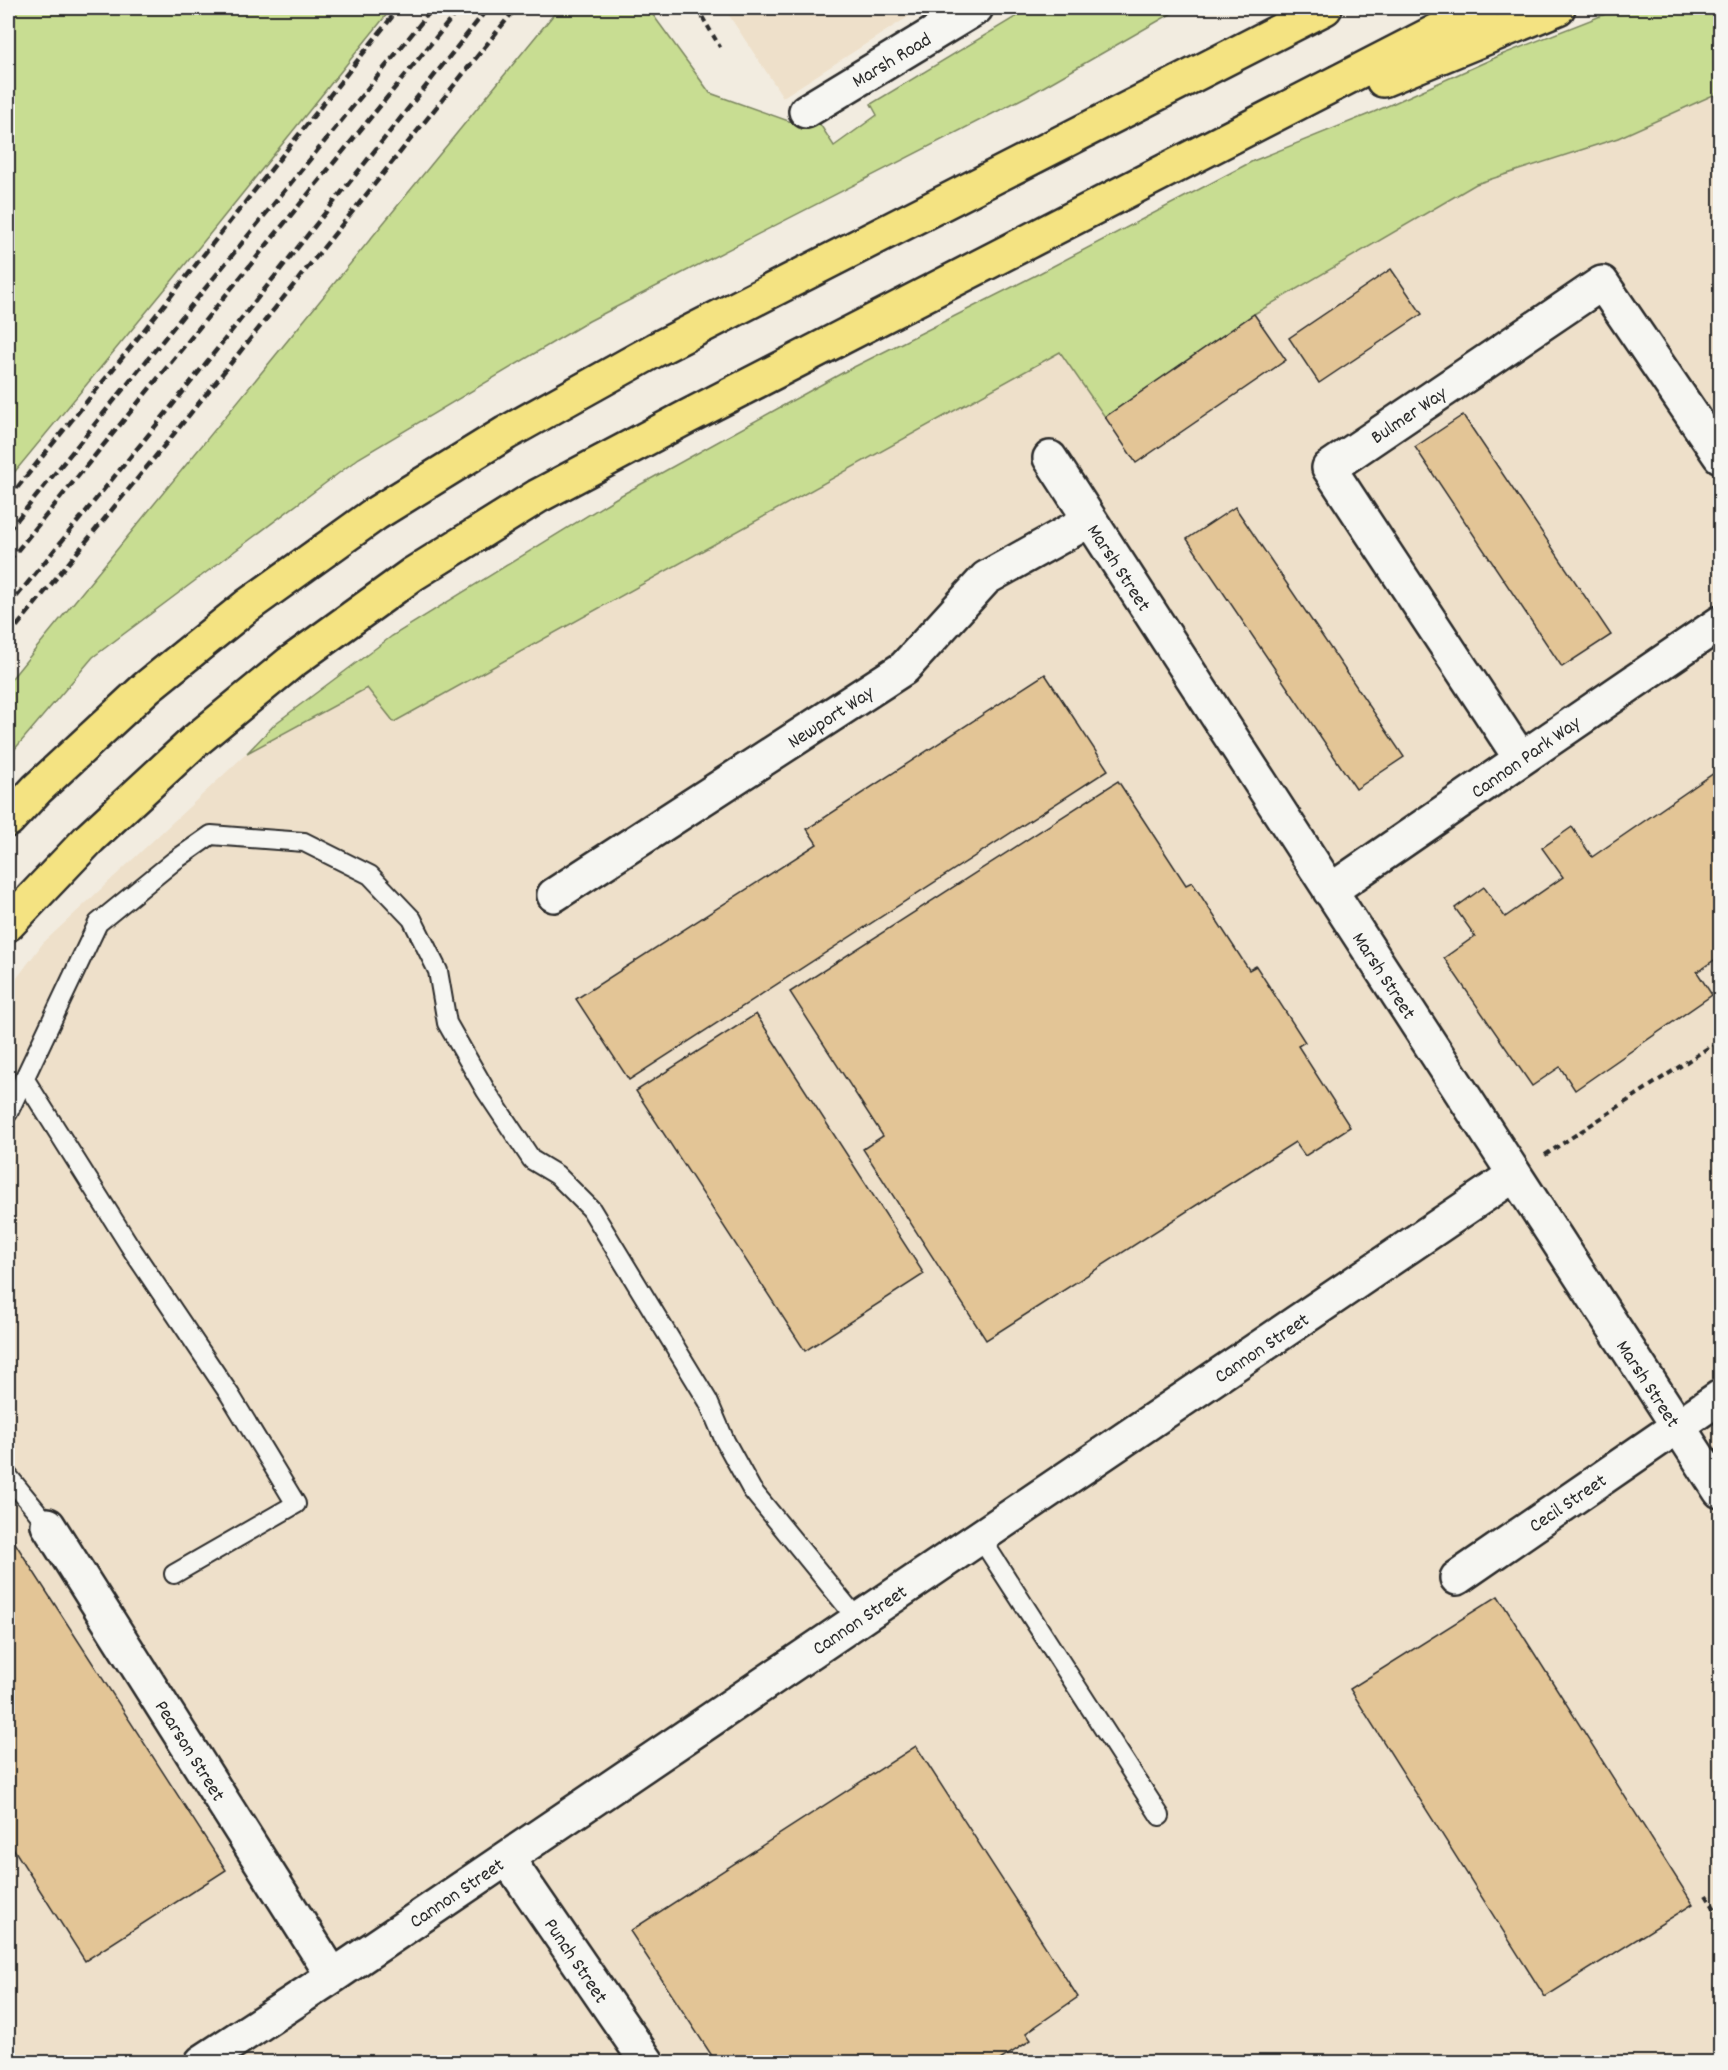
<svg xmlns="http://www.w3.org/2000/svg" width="1728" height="2070" font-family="Dekko,sans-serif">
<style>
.built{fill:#eee0ca}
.green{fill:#c8dd92;stroke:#7a845e;stroke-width:1.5}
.building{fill:#e3c596;stroke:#2b2b2b;stroke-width:1.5}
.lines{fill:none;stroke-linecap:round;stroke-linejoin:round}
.service-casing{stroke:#2b2b2b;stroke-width:22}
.minor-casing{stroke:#2b2b2b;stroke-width:38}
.trunk-casing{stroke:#2b2b2b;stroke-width:38}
.path{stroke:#2b2b2b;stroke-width:4;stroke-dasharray:6 4.5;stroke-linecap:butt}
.service{stroke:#f6f6f2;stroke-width:18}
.minor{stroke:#f6f6f2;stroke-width:33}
.trunk{stroke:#f4e382;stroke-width:33}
.rail{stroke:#2b2b2b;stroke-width:4.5;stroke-dasharray:9 4.5;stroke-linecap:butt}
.labels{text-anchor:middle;stroke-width:4.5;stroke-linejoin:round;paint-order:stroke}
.street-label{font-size:20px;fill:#2b2b2b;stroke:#f6f6f2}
</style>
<rect width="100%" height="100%" fill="#f2ece0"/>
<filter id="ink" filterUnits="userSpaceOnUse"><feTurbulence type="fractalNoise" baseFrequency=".0167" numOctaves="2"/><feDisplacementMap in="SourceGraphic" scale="12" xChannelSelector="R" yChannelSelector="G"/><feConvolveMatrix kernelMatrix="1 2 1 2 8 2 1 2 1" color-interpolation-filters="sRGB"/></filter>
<g filter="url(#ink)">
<path class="built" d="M 724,8 L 922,8 L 783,97 Z
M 1720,92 L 1720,2062 L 8,2062 L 8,990 L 43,943 L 247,753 L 367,687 L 394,722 L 1060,352 L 1105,417 L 1254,314 L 1476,184 L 1618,138 Z"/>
<path class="green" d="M 8,8 L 392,8 L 171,282 L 8,480 Z
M 559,8 L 648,8 L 710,93 L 794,123 L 816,118 L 834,146 L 877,115 L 871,104 L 1030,8 L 1181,8 L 1031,94 L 589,321 L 359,458 L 93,657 L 8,757 L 8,683 Z
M 1621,8 L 1720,8 L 1720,92 L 1618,138 L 1476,184 L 1254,314 L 1105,417 L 1060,352 L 394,722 L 367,688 L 247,753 L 276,723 L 392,636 L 616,498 L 844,372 L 1038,274 L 1253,161 L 1374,112 L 1501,55 Z"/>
<path class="building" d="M 1391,269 L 1422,314 L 1319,383 L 1289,338 Z
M 1254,314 L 1286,360 L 1136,463 L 1105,417 Z
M 1463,415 L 1611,635 L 1562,667 L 1415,447 Z
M 1235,507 L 1404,757 L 1356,789 L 1187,539 Z
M 1045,674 L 1108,770 L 629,1080 L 576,999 L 817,844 L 807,829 Z
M 1720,769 L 1720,956 L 1697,972 L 1712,995 L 1575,1090 L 1560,1067 L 1532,1086 L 1444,958 L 1475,936 L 1455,908 L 1484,887 L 1505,917 L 1563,877 L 1542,848 L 1572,827 L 1592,857 Z
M 1118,781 L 1186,885 L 1192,882 L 1249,970 L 1256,966 L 1305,1042 L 1298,1046 L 1350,1127 L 1305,1156 L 1295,1142 L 986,1340 L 863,1149 L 883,1136 L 790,992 Z
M 756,1014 L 924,1274 L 805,1351 L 636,1091 Z
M 8,1532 L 226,1870 L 85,1961 L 8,1840 Z
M 1498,1596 L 1693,1904 L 1545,1997 L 1350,1689 Z
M 916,1746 L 1078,1997 L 1026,2033 L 1031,2040 L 997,2062 L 716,2062 L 630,1931 Z"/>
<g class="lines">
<g class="service-casing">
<path id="service" d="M 24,1078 L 133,1251 L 230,1395 L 296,1504 L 174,1574
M 8,1113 L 98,923 L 174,861 L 211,835 L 304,842 L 370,875 L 412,919 L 438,971 L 447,1023 L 486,1091 L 532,1160 L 557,1175 L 591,1209 L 708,1401 L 725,1441 L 752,1490 L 858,1620
M 8,1476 L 48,1525
M 980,1537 L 1160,1816"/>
</g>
<g class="minor-casing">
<path id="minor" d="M 806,111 L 976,8
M 1050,458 L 1720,1491
M 1521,759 L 1329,468 L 1602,283 L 1720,456
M 1330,891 L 1521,759 L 1720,623
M 554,895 L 904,668 L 986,578 L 1090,520
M 48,1525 L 333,1976
M 1457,1578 L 1720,1397
M 507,1858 L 647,2062
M 202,2062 L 333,1976 L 1514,1175"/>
</g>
<g class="trunk-casing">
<path id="trunk" d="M 1383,80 L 1558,8
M 8,820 L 37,789 L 147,687 L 247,606 L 375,514 L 506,433 L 655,350 L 1325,8
M 8,924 L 90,838 L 195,741 L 290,663 L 413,574 L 538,496 L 687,417 L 1482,8"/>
</g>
<path class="path" d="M 697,8 L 720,47
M 1545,1155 L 1720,1040
M 1706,1895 L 1720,1917"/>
<use href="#service" class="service"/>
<use href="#minor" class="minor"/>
<use href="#trunk" class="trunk"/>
<path class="rail" d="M 8,499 L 118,363 L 399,8
M 8,531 L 433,8
M 8,562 L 460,8
M 8,607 L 171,407 L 488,8
M 8,637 L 186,419 L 516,8"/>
</g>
</g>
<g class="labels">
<g class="street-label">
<text transform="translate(891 59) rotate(-31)" y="7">Marsh Road</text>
<text transform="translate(1408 414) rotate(-34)" y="7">Bulmer Way</text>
<text transform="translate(1120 567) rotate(57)" y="7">Marsh Street</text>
<text transform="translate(830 716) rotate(-33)" y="7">Newport Way</text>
<text transform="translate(1525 756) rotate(-35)" y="7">Cannon Park Way</text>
<text transform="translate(1385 975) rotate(57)" y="7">Marsh Street</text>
<text transform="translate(1261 1347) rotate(-34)" y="7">Cannon Street</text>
<text transform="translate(1649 1383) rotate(57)" y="7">Marsh Street</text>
<text transform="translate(1567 1502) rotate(-34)" y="7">Cecil Street</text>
<text transform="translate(859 1619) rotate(-34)" y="7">Cannon Street</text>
<text transform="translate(191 1750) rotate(58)" y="7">Pearson Street</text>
<text transform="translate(456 1892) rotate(-34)" y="7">Cannon Street</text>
<text transform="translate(577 1960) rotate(56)" y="7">Punch Street</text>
</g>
</g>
<rect width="1728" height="2070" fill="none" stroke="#f6f6f2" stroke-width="30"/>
<rect x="15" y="15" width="1698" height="2040" fill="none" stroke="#2b2b2b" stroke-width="2" filter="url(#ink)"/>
</svg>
